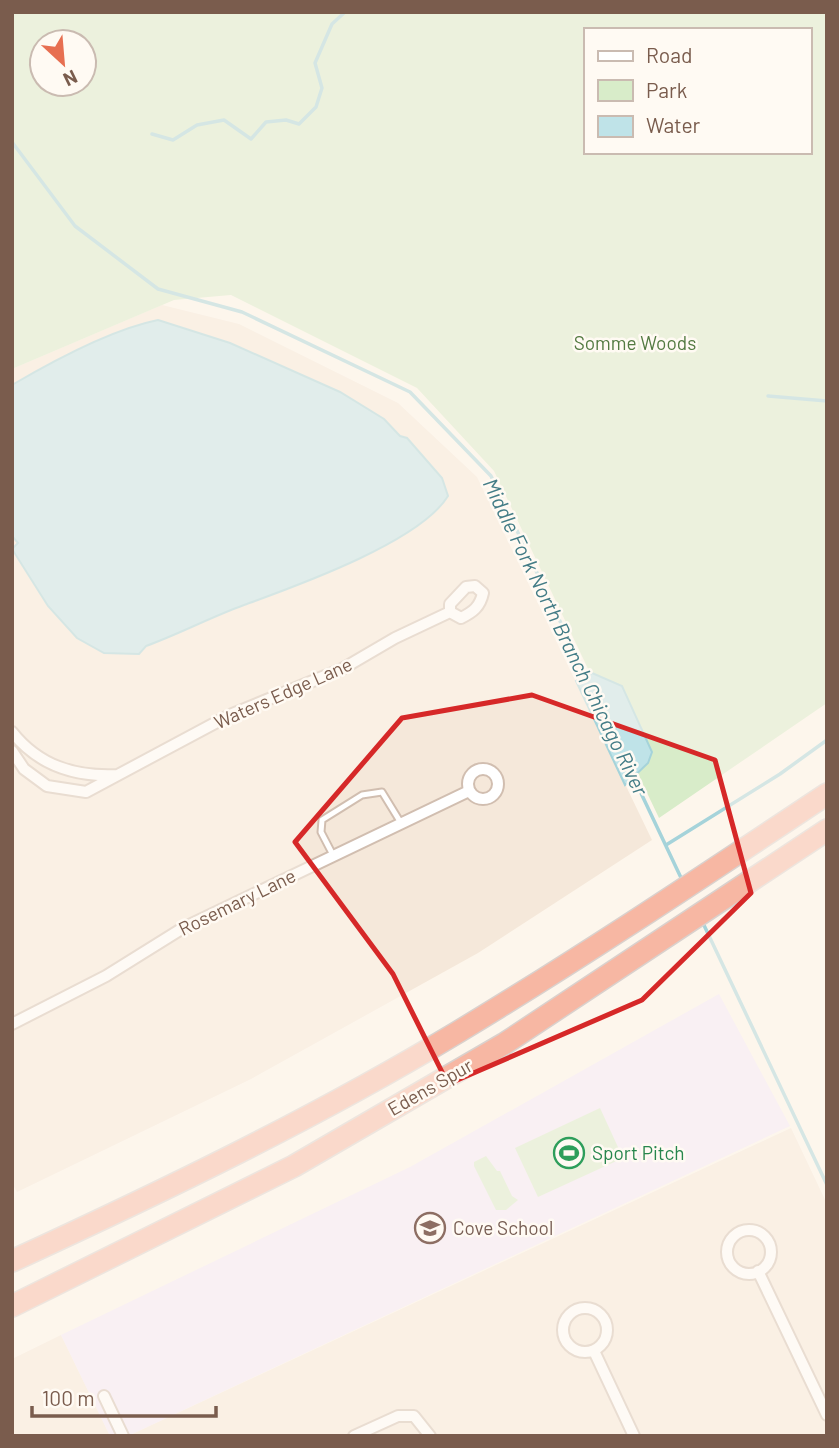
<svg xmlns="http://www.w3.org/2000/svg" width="839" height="1448" font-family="Barlow,sans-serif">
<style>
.residential{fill:#f5e8da}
.education{fill:#f3e8fa}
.green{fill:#d8ecc9;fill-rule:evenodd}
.water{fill:#bfe3e8;stroke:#a5d3da;stroke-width:2}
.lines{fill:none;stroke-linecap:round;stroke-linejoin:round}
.stream{stroke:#a5d3da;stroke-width:3.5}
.lane-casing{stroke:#d1beb0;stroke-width:9}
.street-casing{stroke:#d1beb0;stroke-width:14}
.highway-casing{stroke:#dad1cd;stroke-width:24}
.lane{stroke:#fff;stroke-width:5}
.street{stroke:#fff;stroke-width:10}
.highway{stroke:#f7b7a3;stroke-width:21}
.marked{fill:none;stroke:#d62828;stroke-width:5;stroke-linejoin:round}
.labels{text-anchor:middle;stroke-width:5;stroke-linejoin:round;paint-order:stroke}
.park-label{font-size:19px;fill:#537a41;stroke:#fffaf3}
.street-label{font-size:19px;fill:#7a5c4d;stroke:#fffaf3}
.leisure-label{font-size:19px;fill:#27864d;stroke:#fffaf3;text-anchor:start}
.education-label{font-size:19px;fill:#785e54;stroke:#fffaf3;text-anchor:start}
.water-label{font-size:21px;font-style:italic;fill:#437c86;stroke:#fffaf3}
</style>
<rect width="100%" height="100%" fill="#fdf6ec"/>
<path class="residential" d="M 162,305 L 239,324 L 398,403 L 477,477 L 652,840 L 478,953 L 251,1079 L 17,1192 L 12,1183 L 12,369 Z
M 791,1128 L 827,1204 L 827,1436 L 128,1436 Z
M 61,1335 L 110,1436 L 12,1436 L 12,1359 Z"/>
<path class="education" d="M 719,994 L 790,1126 L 128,1436 L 110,1436 L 61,1335 L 410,1167 Z"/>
<path class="green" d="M 12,12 L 827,12 L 827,703 L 659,818 L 494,471 L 417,388 L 231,295 L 174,300 L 12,369 ZM 585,30 L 809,30 L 809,152 L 585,152 ZM 42,42 L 84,42 L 84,84 L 42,84 Z
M 600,1108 L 623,1158 L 538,1197 L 515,1148 Z
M 486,1156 L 497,1171 L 500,1171 L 512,1196 L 518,1200 L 506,1210 L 496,1210 L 474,1166 L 474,1162 Z"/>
<path class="water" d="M 158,320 L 230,343 L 340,392 L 384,419 L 400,436 L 407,438 L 442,478 L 448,496 C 420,542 296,586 244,605 C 211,617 179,634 146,646 L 139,654 L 104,653 L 77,638 L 48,606 L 12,549 L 18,543 L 12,536 L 12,385 C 53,361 113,329 158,320 Z
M 592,673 L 622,686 L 652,752 L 648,763 L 625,785 L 576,681 Z"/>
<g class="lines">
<path class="stream" d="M 152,134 L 173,140 L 197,125 L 224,120 L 251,139 L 266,122 L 286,120 L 299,124 L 316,107 L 322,88 L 315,63 L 332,24 L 345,12
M 12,142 L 75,226 L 158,289 L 242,312 L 410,392 L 491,476 L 588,680
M 768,396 L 827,401
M 631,772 L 683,882
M 666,845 L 780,774 L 827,740
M 702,921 L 827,1185"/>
<g class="lane-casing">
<path id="lane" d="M 333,855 L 321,832 L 322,820 L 362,795 L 382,792 L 401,823"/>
</g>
<g class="street-casing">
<path id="street" d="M 12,732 C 39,766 75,777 117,775
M 12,751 L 24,769 L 47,786 L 86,792 L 230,715 L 342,669 L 395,638 L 450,612 L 461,618 C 473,612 480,607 483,593 L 475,586 L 466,587 L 450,604 L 450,612
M468 784a15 15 0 1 1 30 0a15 15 0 1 1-30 0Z
M 12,1024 L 106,976 L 183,928 L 469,791
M727 1252a22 22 0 1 1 44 0a22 22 0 1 1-44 0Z
M 758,1271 L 827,1415
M563 1330a22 22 0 1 1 44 0a22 22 0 1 1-44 0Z
M 594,1351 L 634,1436
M 104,1396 L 123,1436
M 354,1436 L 398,1416 L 414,1416 L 430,1436"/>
</g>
<g class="highway-casing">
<path id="highway" d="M 12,1261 C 164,1191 315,1118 458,1032 C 584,956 705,875 827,794
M 12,1306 L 294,1166 L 504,1044 L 827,830"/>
</g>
<use href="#lane" class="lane"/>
<use href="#street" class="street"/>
<use href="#highway" class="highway"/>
</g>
<path d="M0 0H839V1448H0ZM 532,695 L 715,760 L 751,893 L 642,1000 L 448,1084 L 393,974 L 295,842 L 402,718 Z" fill="#fdf6ec" fill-opacity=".55" fill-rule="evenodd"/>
<path class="marked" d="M 532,695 L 715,760 L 751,893 L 642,1000 L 448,1084 L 393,974 L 295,842 L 402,718 Z"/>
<defs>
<g id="stadium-ring" transform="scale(1.575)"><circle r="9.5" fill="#fffaf3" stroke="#2e9e5b" stroke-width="1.5"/><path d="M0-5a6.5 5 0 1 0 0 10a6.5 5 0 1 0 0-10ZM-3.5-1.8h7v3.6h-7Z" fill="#2e9e5b"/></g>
<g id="school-ring" transform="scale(1.575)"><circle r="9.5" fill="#fffaf3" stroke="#8d6e63" stroke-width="1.5"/><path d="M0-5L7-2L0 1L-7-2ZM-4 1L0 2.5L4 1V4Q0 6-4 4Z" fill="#8d6e63"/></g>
</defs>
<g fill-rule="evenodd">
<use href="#stadium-ring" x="569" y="1153"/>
<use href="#school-ring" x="430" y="1228"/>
</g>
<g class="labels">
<g class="park-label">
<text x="635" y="350">Somme Woods</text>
</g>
<g class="street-label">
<text transform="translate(283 693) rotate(-24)" y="7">Waters Edge Lane</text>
<text transform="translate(237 902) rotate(-26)" y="7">Rosemary Lane</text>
<text transform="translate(430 1087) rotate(-30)" y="7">Edens Spur</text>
</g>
<g class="leisure-label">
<text x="592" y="1160">Sport Pitch</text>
</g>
<g class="education-label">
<text x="453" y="1235">Cove School</text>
</g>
<g class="water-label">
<text transform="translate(565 637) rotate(64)" y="7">Middle Fork North Branch Chicago River</text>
</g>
</g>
<rect width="839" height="1448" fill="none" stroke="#7a5c4d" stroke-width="28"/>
<rect x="584" y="28" width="228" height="126" fill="#fffaf3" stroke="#cabbb1" stroke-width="2"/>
<rect x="598" y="51" width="35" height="10" fill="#ffffff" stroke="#cabbb1" stroke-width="2"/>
<text x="646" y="63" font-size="21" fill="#7a5c4d">Road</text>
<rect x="598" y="80" width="35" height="21" fill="#d8ecc9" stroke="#cabbb1" stroke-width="2"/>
<text x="646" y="98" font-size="21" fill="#7a5c4d">Park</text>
<rect x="598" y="116" width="35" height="21" fill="#bfe3e8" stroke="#cabbb1" stroke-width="2"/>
<text x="646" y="133" font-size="21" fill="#7a5c4d">Water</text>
<g transform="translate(63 63) rotate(154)"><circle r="33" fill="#fffaf3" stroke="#cabbb1" stroke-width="2"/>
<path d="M0-5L12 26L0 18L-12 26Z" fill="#e76f51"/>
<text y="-10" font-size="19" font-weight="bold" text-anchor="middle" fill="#7a5c4d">N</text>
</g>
<path d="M32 1406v10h184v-10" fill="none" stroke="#7a5c4d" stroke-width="3.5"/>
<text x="42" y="1406" font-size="21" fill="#7a5c4d" stroke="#fffaf3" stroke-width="5" paint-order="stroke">100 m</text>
</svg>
